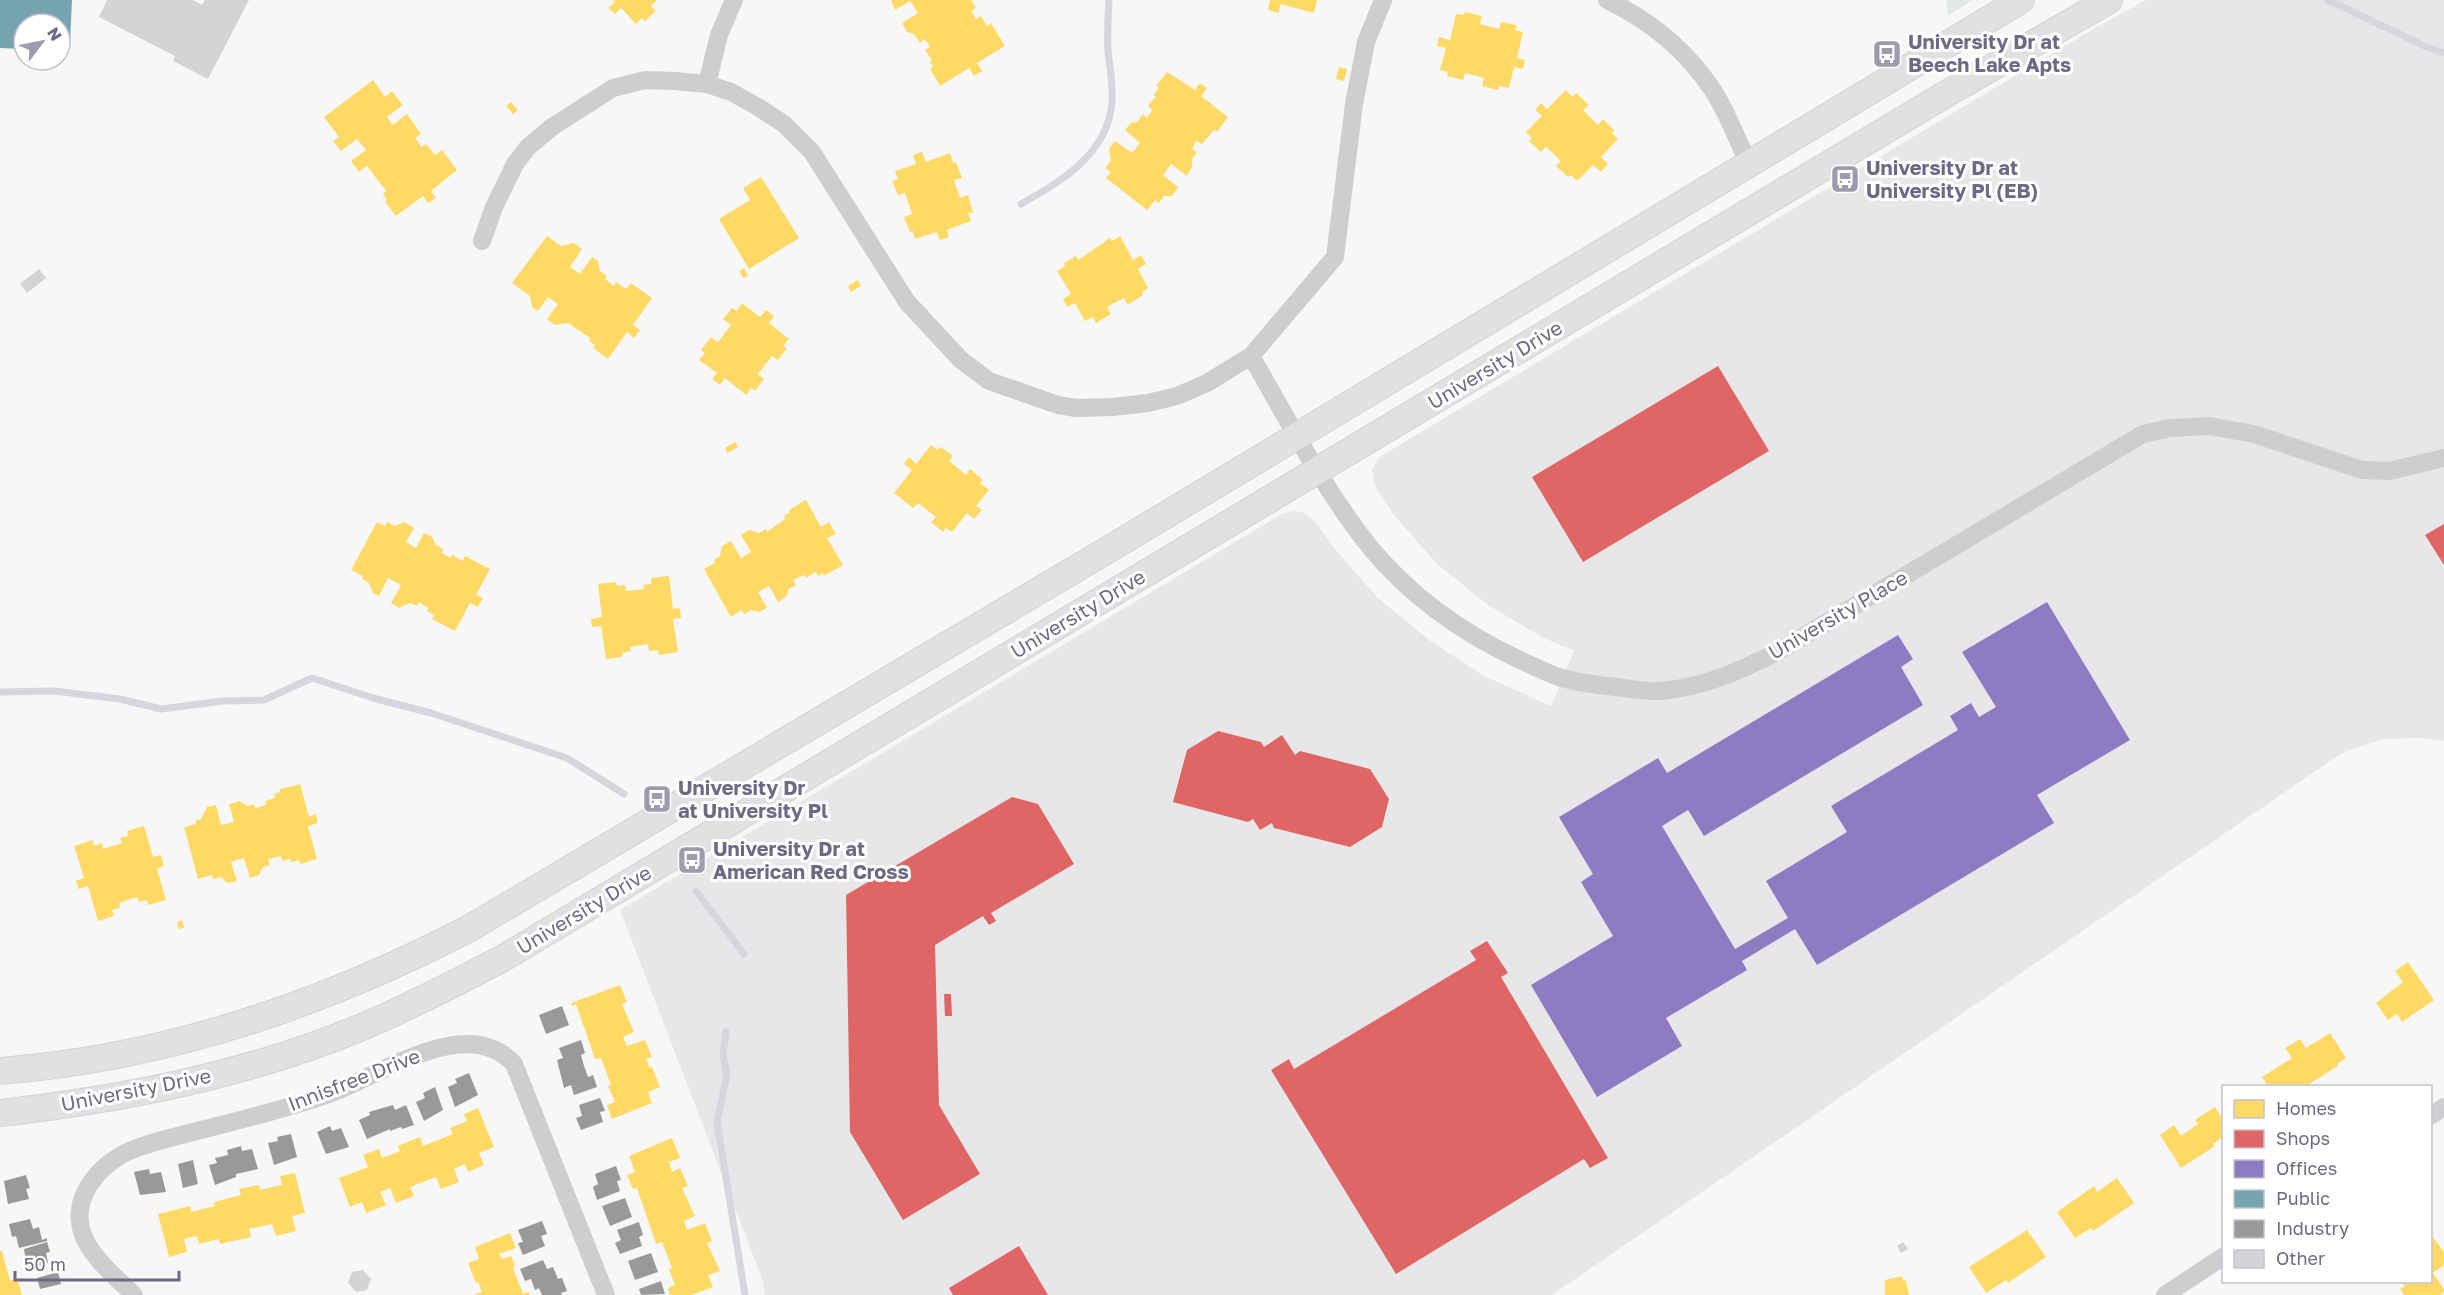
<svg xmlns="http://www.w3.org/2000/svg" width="2444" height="1295" font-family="'Golos Text',sans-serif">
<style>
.built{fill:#e7e7e9}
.green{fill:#e4e9e6}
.homes{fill:#ffd966}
.shops{fill:#e06666}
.offices{fill:#8e7cc3}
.public{fill:#76a5af}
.industry{fill:#999}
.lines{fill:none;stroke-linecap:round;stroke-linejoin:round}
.stream{stroke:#d5d6de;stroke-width:7}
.building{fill:#d4d4d6}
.secondary-casing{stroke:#d3d3d5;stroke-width:28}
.minor{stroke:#cecdd0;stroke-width:18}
.secondary{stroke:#e1e1e3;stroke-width:26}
.labels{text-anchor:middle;stroke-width:6;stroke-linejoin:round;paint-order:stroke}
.poi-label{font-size:20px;font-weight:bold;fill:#6e6984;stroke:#fff;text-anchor:start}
.street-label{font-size:20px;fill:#6e6984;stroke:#fff}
</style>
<rect width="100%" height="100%" fill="#f7f7f7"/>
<path class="built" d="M 2146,0 L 2444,0 L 2444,741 L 2421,738 L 2384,739 L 2349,750 L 2333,759 L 1552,1295 L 765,1295 L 763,1281 L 620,910 L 1282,514 L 1294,511 L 1302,512 L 1313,519 L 1335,549 L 1378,598 L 1429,640 L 1484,676 L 1551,706 L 1574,651 L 1544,638 L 1488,605 L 1437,564 L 1394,515 L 1374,484 L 1372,469 L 1378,458 L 2095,28 Z"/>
<path class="green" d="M 1946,0 L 1973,0 L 1948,16 Z"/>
<path class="homes" d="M 613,0 L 657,0 L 651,6 L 656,11 L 645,21 L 642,18 L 636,24 L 621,8 L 615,14 L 608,8 L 615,2 Z
M 891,0 L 971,0 L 976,8 L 971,11 L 976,19 L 981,16 L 987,26 L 991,23 L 1005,46 L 977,63 L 982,71 L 974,76 L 969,68 L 940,86 L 930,69 L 933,66 L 930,62 L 932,60 L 925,50 L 930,47 L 925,39 L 920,43 L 914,34 L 907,32 L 902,23 L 918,13 L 910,1 L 895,10 Z
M 1270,0 L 1317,0 L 1314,13 L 1280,4 L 1279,13 L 1268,10 Z
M 1465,12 L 1482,16 L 1480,24 L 1499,29 L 1501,22 L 1517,25 L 1515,30 L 1523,32 L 1517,58 L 1525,60 L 1523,69 L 1514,67 L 1509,88 L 1499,86 L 1498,90 L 1482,86 L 1484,78 L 1465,73 L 1463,80 L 1447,76 L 1448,72 L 1440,70 L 1446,48 L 1437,46 L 1439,37 L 1450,40 L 1456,14 L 1464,15 Z
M 1339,67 L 1347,69 L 1344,81 L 1336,79 Z
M 1167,72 L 1195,90 L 1200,83 L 1207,88 L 1201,96 L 1228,117 L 1218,131 L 1214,130 L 1202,144 L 1196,141 L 1192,149 L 1197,152 L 1192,159 L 1192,167 L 1187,176 L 1171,164 L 1163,175 L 1178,187 L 1172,196 L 1164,196 L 1159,203 L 1155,200 L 1147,210 L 1106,178 L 1111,172 L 1105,168 L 1111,161 L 1109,149 L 1115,141 L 1132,153 L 1140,143 L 1125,130 L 1131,123 L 1137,122 L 1143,114 L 1147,118 L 1151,112 L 1152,110 L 1148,106 L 1156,96 L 1153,95 L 1159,88 L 1156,86 Z
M 373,80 L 385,97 L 392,91 L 403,105 L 387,117 L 393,125 L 407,114 L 421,134 L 415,138 L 422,147 L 426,144 L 435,155 L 442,150 L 457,170 L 431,191 L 436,198 L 428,203 L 423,196 L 396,216 L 385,202 L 387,200 L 383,194 L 386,191 L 367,166 L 359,172 L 351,161 L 366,150 L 357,139 L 341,151 L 333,141 L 339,137 L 324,117 Z
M 1566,90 L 1573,97 L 1576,93 L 1589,105 L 1583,110 L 1598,125 L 1603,119 L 1614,130 L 1612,133 L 1618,139 L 1601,157 L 1608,164 L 1601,172 L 1593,165 L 1577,181 L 1571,175 L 1568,177 L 1556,166 L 1561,161 L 1546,147 L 1541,152 L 1529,141 L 1532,138 L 1526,132 L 1542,116 L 1535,110 L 1541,103 L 1547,109 Z
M 511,102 L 518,110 L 513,114 L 506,106 Z
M 922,152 L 926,162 L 950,153 L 953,163 L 956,162 L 962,178 L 954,180 L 960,198 L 968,195 L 973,212 L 968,213 L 971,221 L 947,230 L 949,237 L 940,240 L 937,232 L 915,239 L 913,231 L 910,232 L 904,217 L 912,214 L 905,193 L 898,195 L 892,181 L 898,179 L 895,171 L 916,164 L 913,155 Z
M 761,177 L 799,238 L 749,269 L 719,219 L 750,200 L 743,188 Z
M 547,236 L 561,246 L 574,243 L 582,249 L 570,267 L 580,274 L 592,257 L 598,261 L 600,271 L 607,276 L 605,279 L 614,286 L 616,282 L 626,289 L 631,283 L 652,298 L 633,325 L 640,330 L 634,338 L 627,332 L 608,359 L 593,348 L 595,345 L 589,341 L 590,338 L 568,323 L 555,325 L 547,319 L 558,304 L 548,297 L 538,311 L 532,307 L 530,296 L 512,283 Z
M 1120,236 L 1133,260 L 1141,255 L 1146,264 L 1138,269 L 1148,288 L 1142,292 L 1143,295 L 1128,305 L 1124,298 L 1107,307 L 1111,314 L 1096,323 L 1093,317 L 1085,321 L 1075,303 L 1067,307 L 1063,299 L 1071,294 L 1057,271 L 1065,266 L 1064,263 L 1076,256 L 1078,260 L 1110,238 L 1112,241 Z
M 744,268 L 748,276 L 743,278 L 739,271 Z
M 858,280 L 861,286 L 851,292 L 848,286 Z
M 742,303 L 760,317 L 766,310 L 774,316 L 769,323 L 789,339 L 783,346 L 787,348 L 778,360 L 772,356 L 758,374 L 764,379 L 755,391 L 751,388 L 746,395 L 725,378 L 720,385 L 712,379 L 717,373 L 699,360 L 705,353 L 701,350 L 711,337 L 718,342 L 731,325 L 723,319 L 732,308 L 737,311 Z
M 735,442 L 738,447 L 727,453 L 725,448 Z
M 931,445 L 937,450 L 941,447 L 953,456 L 949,461 L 966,475 L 970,469 L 983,480 L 980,483 L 989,490 L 976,506 L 982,510 L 974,519 L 967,513 L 952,532 L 946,528 L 943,532 L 931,522 L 936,517 L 918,503 L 913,508 L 894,493 L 912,470 L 904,464 L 909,457 L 916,464 Z
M 806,500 L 821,527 L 829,522 L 836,534 L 827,538 L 843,565 L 824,576 L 823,573 L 818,576 L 816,572 L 806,578 L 804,575 L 793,580 L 796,585 L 789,589 L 786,597 L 778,602 L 769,586 L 758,592 L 767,608 L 759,612 L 751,610 L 744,614 L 742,610 L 731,617 L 704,569 L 715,563 L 714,560 L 720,556 L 722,546 L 731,541 L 741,558 L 751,552 L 741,535 L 749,530 L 759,533 L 766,529 L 767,532 L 785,519 L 784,516 L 790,512 L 789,510 Z
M 377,522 L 385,526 L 387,522 L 395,526 L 404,522 L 414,528 L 406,542 L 416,548 L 424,533 L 432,537 L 436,545 L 443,549 L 442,553 L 451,558 L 452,555 L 463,561 L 465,556 L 490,569 L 476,595 L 483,598 L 479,605 L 478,607 L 470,603 L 455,631 L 432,619 L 434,615 L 427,611 L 428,608 L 419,602 L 417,606 L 410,603 L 399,608 L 391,603 L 401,585 L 388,578 L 379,596 L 373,593 L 369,583 L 362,579 L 363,576 L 351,570 Z
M 669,576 L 673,609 L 680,608 L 681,618 L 673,619 L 678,652 L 659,655 L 658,650 L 649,651 L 648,644 L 630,647 L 631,651 L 622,653 L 622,657 L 606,659 L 601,626 L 592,627 L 591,619 L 602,617 L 598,584 L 616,582 L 617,586 L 625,585 L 626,591 L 644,589 L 643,585 L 651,584 L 651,578 Z
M 300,784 L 309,817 L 316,814 L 318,823 L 308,826 L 317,859 L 300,864 L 299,860 L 291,862 L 290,859 L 282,861 L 281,856 L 268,859 L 270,865 L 263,867 L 259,875 L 250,878 L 244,858 L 231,862 L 237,881 L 227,883 L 221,877 L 213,879 L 212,875 L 198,879 L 184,827 L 196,824 L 195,821 L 201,819 L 207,807 L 216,805 L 221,825 L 234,822 L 229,804 L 239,801 L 248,806 L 254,804 L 255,808 L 266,805 L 265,801 L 275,798 L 274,794 L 280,792 L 280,789 Z
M 144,826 L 153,857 L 161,855 L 164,866 L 157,869 L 166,900 L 148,905 L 147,900 L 139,902 L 137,897 L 119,903 L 120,908 L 112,910 L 114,916 L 98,921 L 88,886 L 78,889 L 78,887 L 76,881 L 84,878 L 74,846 L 93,840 L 94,846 L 102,843 L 103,849 L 122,843 L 120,838 L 128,836 L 127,831 Z
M 182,920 L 184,928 L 179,929 L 177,922 Z
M 2408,962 L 2434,1000 L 2402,1022 L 2397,1014 L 2388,1020 L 2376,1003 L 2403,982 L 2395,971 Z
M 620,985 L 627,1002 L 622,1004 L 634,1032 L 623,1037 L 627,1046 L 645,1040 L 652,1057 L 646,1059 L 650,1068 L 652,1067 L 660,1087 L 648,1092 L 652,1103 L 612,1119 L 607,1105 L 615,1102 L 608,1086 L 611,1085 L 601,1058 L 595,1059 L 576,1004 L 572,1006 L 571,1003 Z
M 2330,1033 L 2346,1058 L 2337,1064 L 2338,1066 L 2306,1086 L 2304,1084 L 2299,1086 L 2268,1086 L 2262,1077 L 2292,1058 L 2285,1048 L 2300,1039 L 2306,1048 Z
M 2215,1107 L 2223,1120 L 2223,1137 L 2213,1144 L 2215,1146 L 2181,1168 L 2160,1135 L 2174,1125 L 2181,1136 L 2198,1124 L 2195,1120 Z
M 478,1108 L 494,1147 L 479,1153 L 484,1165 L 468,1172 L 465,1164 L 454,1169 L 459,1182 L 441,1189 L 436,1177 L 410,1187 L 414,1196 L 396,1203 L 390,1188 L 380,1192 L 386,1205 L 366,1213 L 362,1202 L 350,1207 L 339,1178 L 368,1167 L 363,1155 L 379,1149 L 382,1158 L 400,1151 L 398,1146 L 420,1137 L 423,1146 L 453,1134 L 450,1128 L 467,1121 L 464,1114 Z
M 672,1138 L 680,1158 L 669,1162 L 672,1172 L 680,1168 L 688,1186 L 682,1188 L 695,1216 L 684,1221 L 687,1230 L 705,1223 L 712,1241 L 707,1243 L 720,1271 L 708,1275 L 713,1287 L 692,1295 L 670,1295 L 668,1288 L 675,1285 L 669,1269 L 672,1268 L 662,1242 L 656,1244 L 637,1188 L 633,1189 L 627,1175 L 635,1172 L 629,1156 Z
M 295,1173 L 305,1213 L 292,1216 L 296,1231 L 276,1236 L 272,1224 L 249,1229 L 251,1237 L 220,1244 L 219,1239 L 199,1244 L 197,1236 L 184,1239 L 187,1252 L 169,1257 L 158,1214 L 190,1206 L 191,1212 L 215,1206 L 214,1202 L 241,1195 L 239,1189 L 259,1185 L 260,1190 L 282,1185 L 280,1176 Z
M 2117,1178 L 2134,1203 L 2093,1231 L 2091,1228 L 2075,1238 L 2057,1212 L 2094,1186 L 2097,1192 Z
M 2027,1230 L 2046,1257 L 2008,1283 L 2006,1280 L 1986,1293 L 1969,1267 Z
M 510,1233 L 516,1248 L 499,1254 L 502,1259 L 511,1256 L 515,1265 L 513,1268 L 523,1294 L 528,1292 L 530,1295 L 474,1295 L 482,1292 L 478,1282 L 476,1283 L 468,1263 L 479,1259 L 475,1247 Z
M 2430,1233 L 2444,1252 L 2444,1265 L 2433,1273 L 2444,1289 L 2444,1292 L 2440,1295 L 2404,1295 L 2400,1289 L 2405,1286 L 2401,1282 L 2430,1282 Z
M 0,1251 L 2,1251 L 10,1281 L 17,1278 L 22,1295 L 0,1295 Z
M 1902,1276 L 1903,1281 L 1906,1280 L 1909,1295 L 1885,1295 L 1885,1280 Z"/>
<path class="shops" d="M 1718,366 L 1769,451 L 1583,562 L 1532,477 Z
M 2444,524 L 2444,565 L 2425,535 Z
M 1218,731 L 1261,742 L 1264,747 L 1282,735 L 1295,755 L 1300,751 L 1370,769 L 1389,799 L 1382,827 L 1350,847 L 1274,828 L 1272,823 L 1260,830 L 1253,819 L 1248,822 L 1173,802 L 1187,750 Z
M 1012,797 L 1038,804 L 1074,864 L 991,913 L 996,921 L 989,925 L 983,916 L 935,945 L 939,1105 L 980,1174 L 903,1220 L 850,1132 L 846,895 Z
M 1487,941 L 1508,973 L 1501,977 L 1608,1158 L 1590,1168 L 1584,1159 L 1396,1274 L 1271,1070 L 1289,1059 L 1294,1069 L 1476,960 L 1470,951 Z
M 944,994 L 951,994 L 952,1016 L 945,1016 Z
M 1019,1246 L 1048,1295 L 953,1295 L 949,1288 Z"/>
<path class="offices" d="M 2047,602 L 2130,740 L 2037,795 L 2054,823 L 1817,965 L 1795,929 L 1742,961 L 1747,970 L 1666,1018 L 1682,1046 L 1597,1097 L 1531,985 L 1613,936 L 1581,882 L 1593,874 L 1559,817 L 1658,758 L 1667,773 L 1898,635 L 1913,659 L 1901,667 L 1923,705 L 1704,836 L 1688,810 L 1662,826 L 1735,949 L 1788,918 L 1766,881 L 1847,832 L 1831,806 L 1958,730 L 1950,716 L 1971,703 L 1979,717 L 1996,707 L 1962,652 Z"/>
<path class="public" d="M 0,0 L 72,0 L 70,43 L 60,43 L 60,24 L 24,24 L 24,49 L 0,48 Z"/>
<path class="industry" d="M 562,1006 L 569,1025 L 546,1034 L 539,1015 Z
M 581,1040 L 585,1053 L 581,1055 L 584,1066 L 588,1077 L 593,1075 L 597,1087 L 574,1095 L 571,1085 L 564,1088 L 557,1060 L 563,1058 L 559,1048 Z
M 469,1073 L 478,1095 L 455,1107 L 448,1087 L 457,1083 L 455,1079 Z
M 435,1087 L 443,1110 L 424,1121 L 416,1102 L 425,1098 L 423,1093 Z
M 600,1098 L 605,1111 L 600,1112 L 603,1122 L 581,1130 L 576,1118 L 582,1116 L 579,1105 Z
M 393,1105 L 395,1110 L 406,1105 L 414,1125 L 402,1129 L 401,1127 L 390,1131 L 390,1129 L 367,1139 L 359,1120 L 370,1115 L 369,1112 Z
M 330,1126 L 332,1131 L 341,1128 L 349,1147 L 326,1154 L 317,1132 Z
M 291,1134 L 297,1157 L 274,1165 L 268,1143 L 278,1141 L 277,1137 Z
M 241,1146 L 242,1151 L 252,1149 L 258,1169 L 236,1174 L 236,1177 L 215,1185 L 209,1165 L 217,1163 L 215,1158 L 228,1155 L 227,1150 Z
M 193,1160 L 198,1184 L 183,1188 L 178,1164 Z
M 616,1166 L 621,1180 L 617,1181 L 620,1191 L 597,1200 L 593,1187 L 598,1184 L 595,1174 Z
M 149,1169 L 150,1174 L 161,1172 L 166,1192 L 140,1195 L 134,1172 Z
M 26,1175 L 30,1188 L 26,1189 L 29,1199 L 8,1204 L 4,1181 Z
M 625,1198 L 632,1217 L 610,1226 L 602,1206 Z
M 30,1219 L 33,1229 L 39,1227 L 42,1240 L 47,1238 L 47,1241 L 19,1248 L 16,1236 L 12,1237 L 9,1224 Z
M 542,1221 L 547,1234 L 541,1236 L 545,1246 L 523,1255 L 518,1243 L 523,1242 L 518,1230 Z
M 639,1222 L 643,1235 L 639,1237 L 642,1246 L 620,1254 L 615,1243 L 621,1240 L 617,1230 Z
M 47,1242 L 50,1252 L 46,1253 L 48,1263 L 27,1269 L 24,1249 Z
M 651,1253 L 658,1272 L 635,1280 L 628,1261 Z
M 543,1260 L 547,1269 L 553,1267 L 558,1279 L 562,1278 L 567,1291 L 561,1293 L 562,1295 L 542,1295 L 539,1288 L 535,1290 L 531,1279 L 525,1281 L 520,1269 Z
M 58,1272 L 61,1284 L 40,1289 L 37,1278 Z
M 661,1281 L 665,1294 L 641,1295 L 639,1289 Z"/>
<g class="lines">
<path class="stream" d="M 2328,0 L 2429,48 L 2444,53
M 1021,204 C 1062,181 1108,154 1112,102 C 1113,86 1110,67 1108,51 C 1107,34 1108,17 1109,0
M 0,692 L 54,691 L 120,699 L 161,709 L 223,701 L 264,700 L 312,678 L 373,698 L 431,713 L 567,758 L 624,794
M 696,891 L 744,954
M 726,1032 L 723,1054 L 727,1075 L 717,1122 L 745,1295"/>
</g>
<path class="building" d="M 107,0 L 193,0 L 202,5 L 205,0 L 249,0 L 208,79 L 173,61 L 175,56 L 99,17 Z
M 39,269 L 46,278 L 27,293 L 20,284 Z
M 1903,1242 L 1908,1249 L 1901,1253 L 1897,1246 Z
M 363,1270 L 371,1279 L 367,1290 L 356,1292 L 348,1283 L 352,1272 Z"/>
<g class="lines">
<g class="secondary-casing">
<path id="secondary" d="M 0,1071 C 167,1058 322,1005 470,928 L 1116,545 L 2021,0
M 0,1113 C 123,1099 247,1075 362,1027 C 411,1006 458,982 505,957 L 1946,94 L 2109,0"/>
</g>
<path class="minor" d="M 1607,0 C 1649,20 1686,50 1712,89 C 1727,111 1737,140 1749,164
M 707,84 L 719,35 L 734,0
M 482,241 L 494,207 L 515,164 L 528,147 L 552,127 L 613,88 L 645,80 L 675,81 L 707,84 L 731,92 L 758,107 L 784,124 L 812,152 L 907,302 L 961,360 L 989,381 L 1058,405 L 1076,408 L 1113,407 L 1148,403 L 1177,396 L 1207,383 L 1251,356 L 1335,257 L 1354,104 L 1366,42 L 1383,0
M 1251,356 C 1288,420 1323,488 1369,546 C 1410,596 1462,633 1520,660 C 1534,666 1548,674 1562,678 C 1580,683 1598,685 1616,687 C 1631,689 1647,692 1661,691 C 1704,687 1740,671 1777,652 L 2143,434 L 2170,428 L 2209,426 L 2254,434 L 2362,470 L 2389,471 L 2444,458
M 2430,1116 L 2444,1107
M 134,1295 C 116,1277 90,1257 82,1232 C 72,1199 95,1170 123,1154 C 144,1143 175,1137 197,1131 C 241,1120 286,1109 329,1094 C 380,1076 467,1012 514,1064 L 606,1295
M 2165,1295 L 2224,1256"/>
<use href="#secondary" class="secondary"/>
</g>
<defs>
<g id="bus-square" transform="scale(1.5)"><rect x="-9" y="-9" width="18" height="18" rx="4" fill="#9e9bac" stroke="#fff"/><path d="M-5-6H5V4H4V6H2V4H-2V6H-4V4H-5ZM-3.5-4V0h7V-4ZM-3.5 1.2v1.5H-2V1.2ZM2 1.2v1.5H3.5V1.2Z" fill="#fff"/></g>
</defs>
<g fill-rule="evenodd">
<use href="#bus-square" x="1887" y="54"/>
<use href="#bus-square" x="1845" y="179"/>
<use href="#bus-square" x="657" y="799"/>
<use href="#bus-square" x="692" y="860"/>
</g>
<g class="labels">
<g class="poi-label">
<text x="1908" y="49">University Dr at<tspan x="1908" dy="23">Beech Lake Apts</tspan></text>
<text x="1866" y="175">University Dr at<tspan x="1866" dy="23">University Pl (EB)</tspan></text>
<text x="678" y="795">University Dr<tspan x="678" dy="23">at University Pl</tspan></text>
<text x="713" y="856">University Dr at<tspan x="713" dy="23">American Red Cross</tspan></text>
</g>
<g class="street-label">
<text transform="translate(1495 365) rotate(-31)" y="7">University Drive</text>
<text transform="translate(1078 614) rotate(-31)" y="7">University Drive</text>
<text transform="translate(1838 615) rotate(-30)" y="7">University Place</text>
<text transform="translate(584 910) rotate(-31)" y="7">University Drive</text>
<text transform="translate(354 1080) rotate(-21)" y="7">Innisfree Drive</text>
<text transform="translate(136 1090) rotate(-11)" y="7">University Drive</text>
</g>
</g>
<rect x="2222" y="1085" width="210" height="198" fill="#ffffff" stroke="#c5c3ce" stroke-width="1.5"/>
<rect x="2234" y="1100" width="30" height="18" fill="#ffd966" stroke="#c5c3ce" stroke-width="1.5"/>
<text x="2276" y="1115" font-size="18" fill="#6e6984">Homes</text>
<rect x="2234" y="1130" width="30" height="18" fill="#e06666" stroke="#c5c3ce" stroke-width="1.5"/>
<text x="2276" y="1145" font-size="18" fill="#6e6984">Shops</text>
<rect x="2234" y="1160" width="30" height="18" fill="#8e7cc3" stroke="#c5c3ce" stroke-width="1.5"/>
<text x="2276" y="1175" font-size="18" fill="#6e6984">Offices</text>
<rect x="2234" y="1190" width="30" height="18" fill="#76a5af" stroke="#c5c3ce" stroke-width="1.5"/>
<text x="2276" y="1205" font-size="18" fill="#6e6984">Public</text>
<rect x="2234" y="1220" width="30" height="18" fill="#999999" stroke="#c5c3ce" stroke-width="1.5"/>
<text x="2276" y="1235" font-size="18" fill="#6e6984">Industry</text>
<rect x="2234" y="1250" width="30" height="18" fill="#d4d4d6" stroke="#c5c3ce" stroke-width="1.5"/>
<text x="2276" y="1265" font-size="18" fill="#6e6984">Other</text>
<g transform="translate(42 42) rotate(58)"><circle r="28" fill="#ffffff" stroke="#c5c3ce" stroke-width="1.5"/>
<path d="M0-4.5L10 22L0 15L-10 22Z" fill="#9e9bac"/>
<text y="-9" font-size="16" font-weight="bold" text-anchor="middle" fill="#6e6984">N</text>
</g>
<path d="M15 1271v9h164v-9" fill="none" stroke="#6e6984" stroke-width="3"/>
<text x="24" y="1271" font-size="18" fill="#6e6984" stroke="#ffffff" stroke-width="4.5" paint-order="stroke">50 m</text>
</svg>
